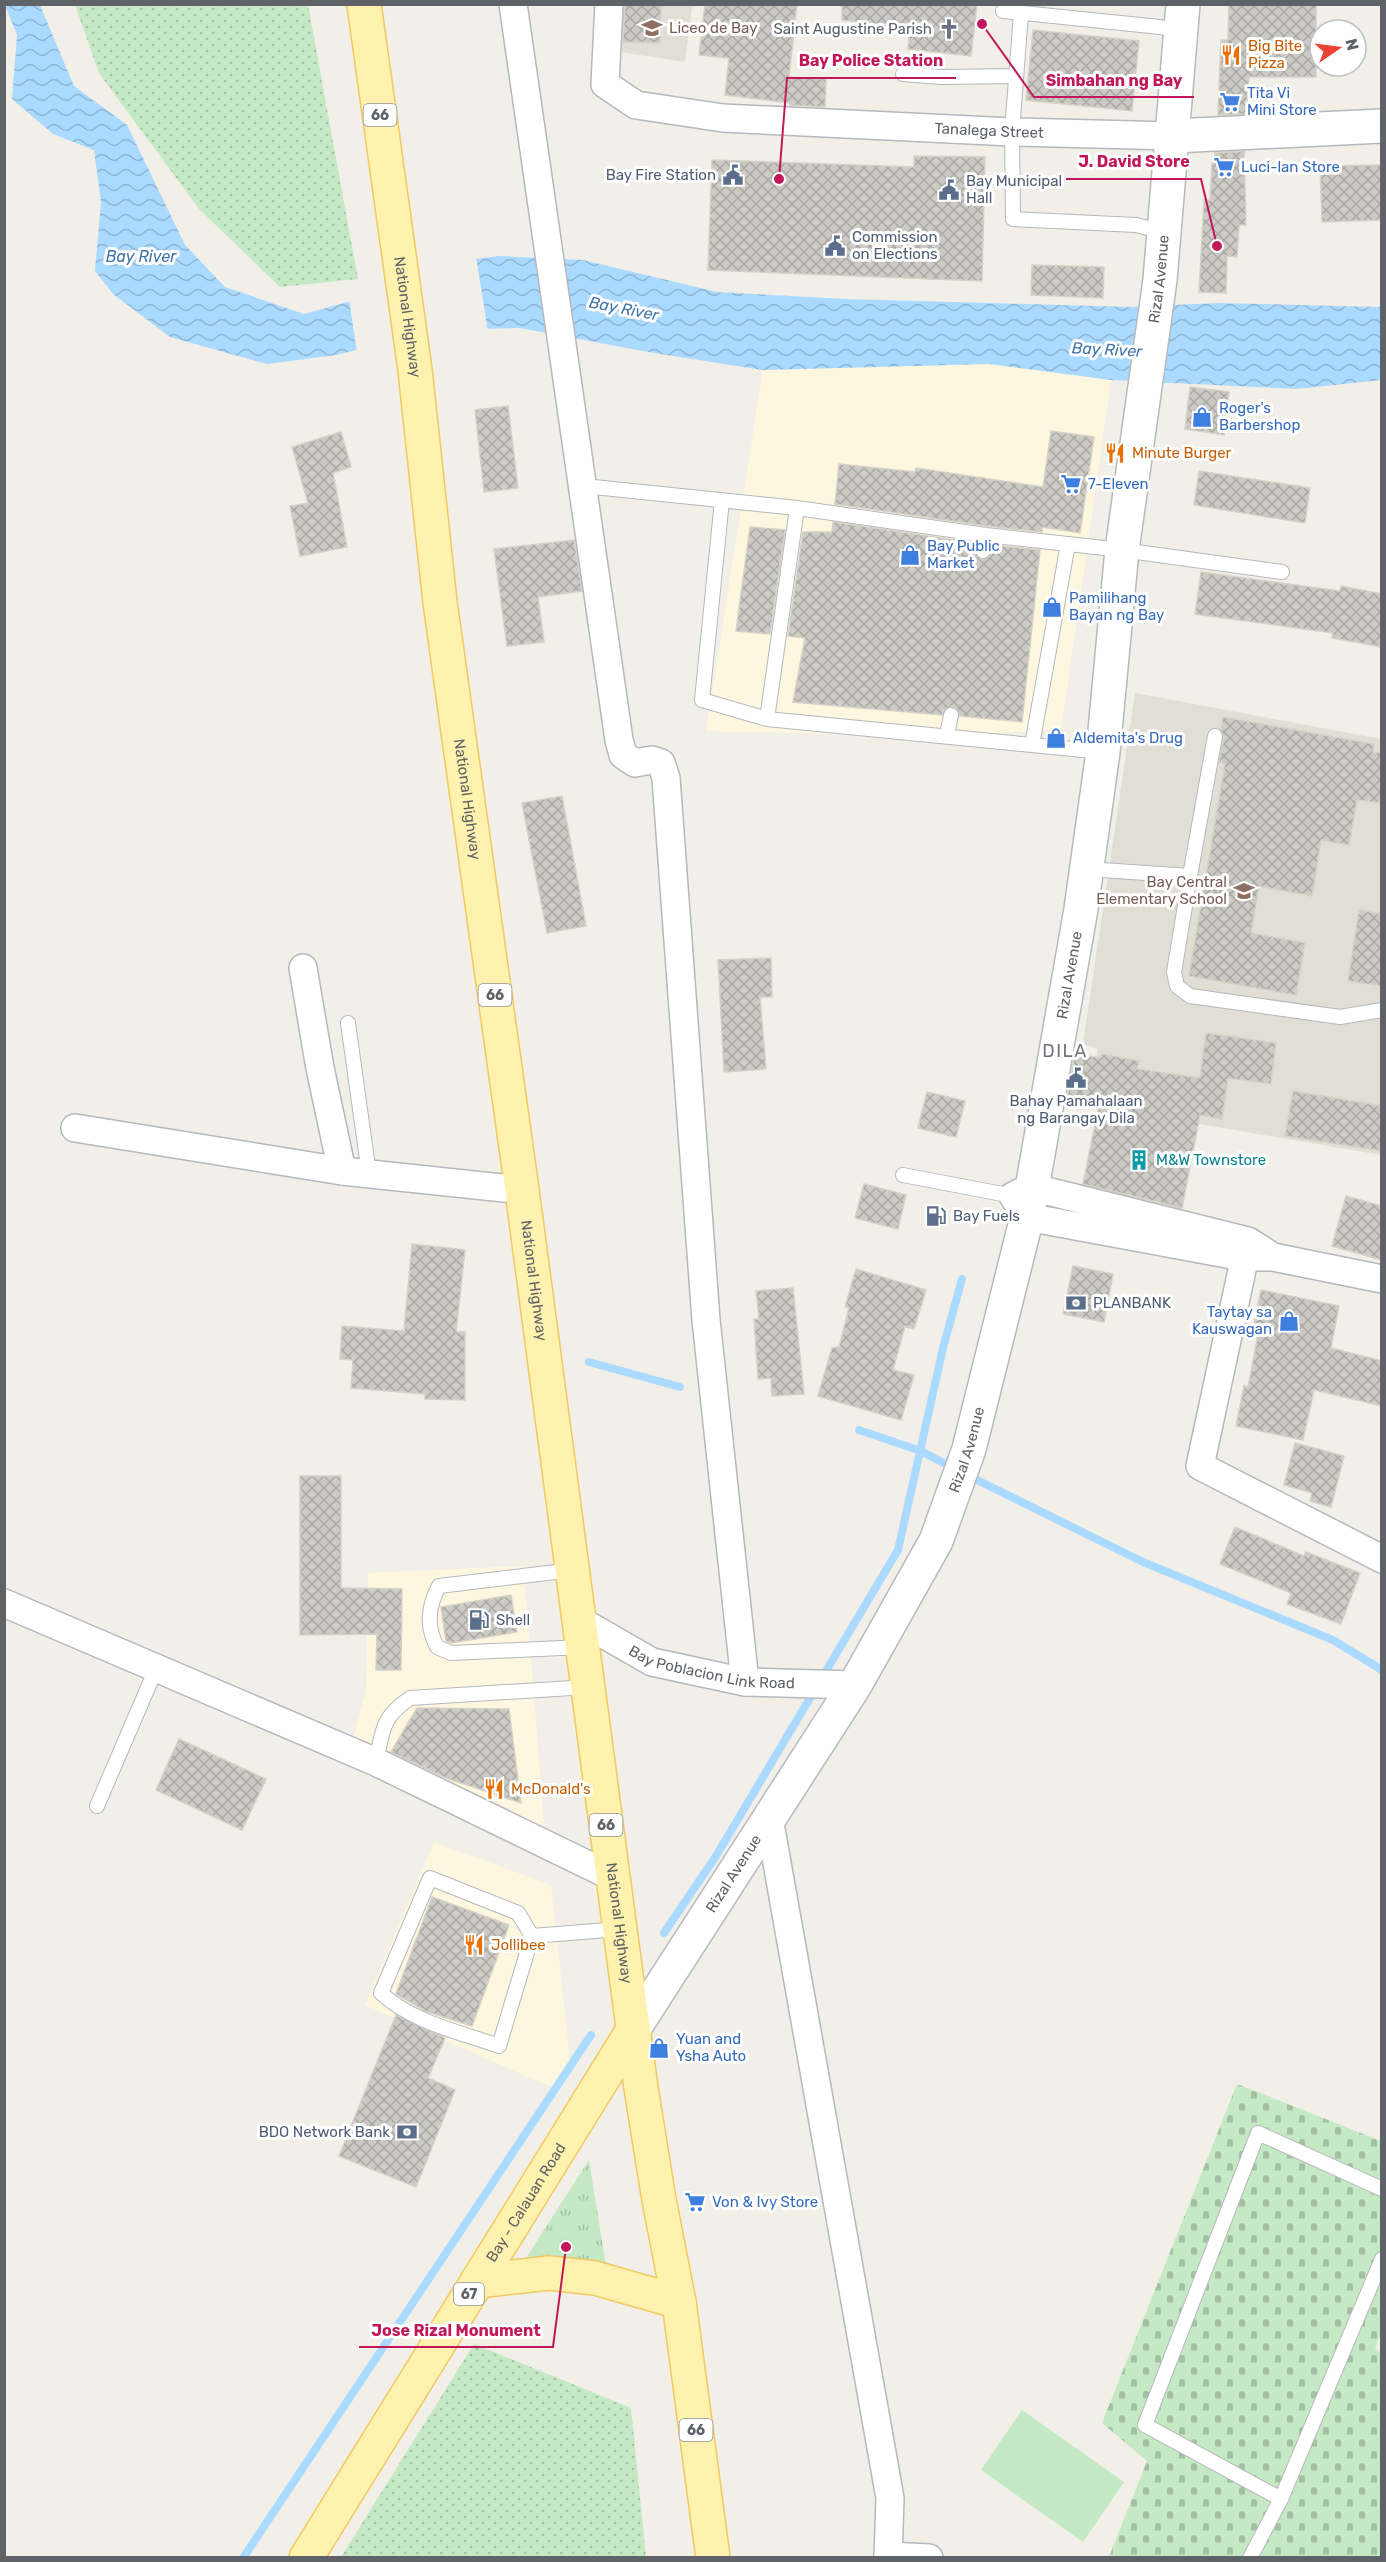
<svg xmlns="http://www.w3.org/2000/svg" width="1386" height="2562" font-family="Rubik,sans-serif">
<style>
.commercial{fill:#fef7e0}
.education{fill:#e1ded6}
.grass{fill:url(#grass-dots)}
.cemetery{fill:url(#cemetery-stones)}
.park{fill:url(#park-tufts)}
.pitch{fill:#c5e8c5}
.water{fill:url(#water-waves)}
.pier{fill:#f1efe8}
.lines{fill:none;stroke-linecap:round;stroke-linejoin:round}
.stream{stroke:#aadaff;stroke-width:8}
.building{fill:url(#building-cross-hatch);stroke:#d6d1c6;stroke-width:1.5}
.service-casing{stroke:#b5b8bc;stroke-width:16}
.minor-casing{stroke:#b5b8bc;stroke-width:30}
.tertiary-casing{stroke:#b5b8bc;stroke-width:36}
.secondary-casing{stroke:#b6babf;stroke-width:36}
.primary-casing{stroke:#f2c960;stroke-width:36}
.service{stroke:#fff;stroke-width:14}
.minor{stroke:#fff;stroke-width:27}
.tertiary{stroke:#fff;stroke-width:33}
.secondary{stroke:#fff;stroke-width:33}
.primary{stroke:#fff2af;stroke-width:33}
.labels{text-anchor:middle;stroke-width:6;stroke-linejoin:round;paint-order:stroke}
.shield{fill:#fff;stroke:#8f9295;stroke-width:1.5}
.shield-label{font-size:14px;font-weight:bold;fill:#5f6368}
.education-label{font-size:15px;fill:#785e54;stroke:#fff;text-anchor:start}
.worship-label{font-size:15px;fill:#5b616d;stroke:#fff;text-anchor:end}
.food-label{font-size:15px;fill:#c56008;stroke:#fff;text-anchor:start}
.shop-label{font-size:15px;fill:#366cbe;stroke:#fff;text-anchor:start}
.street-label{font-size:15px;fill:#5f6368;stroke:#fff}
.service-label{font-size:15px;fill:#4e5e75;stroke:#fff;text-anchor:start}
.culture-label{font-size:15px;fill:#0d838f;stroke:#fff;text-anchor:start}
.water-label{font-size:16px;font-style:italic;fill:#4174aa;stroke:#fff}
.quarter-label{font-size:18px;letter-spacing:1.5px;fill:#70757a;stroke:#fff}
.leader{fill:none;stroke:#c2185b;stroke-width:2}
.callout-dot{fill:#c2185b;stroke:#fff;stroke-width:2}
.callout-label{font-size:16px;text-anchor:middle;font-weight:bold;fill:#c2185b;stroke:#fff;stroke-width:6;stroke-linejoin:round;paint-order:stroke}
</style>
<defs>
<pattern id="grass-dots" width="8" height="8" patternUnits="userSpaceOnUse" patternTransform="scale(1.5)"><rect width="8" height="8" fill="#c5e8c5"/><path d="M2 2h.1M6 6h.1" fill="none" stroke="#a3c0a4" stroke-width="1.8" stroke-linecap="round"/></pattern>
<pattern id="cemetery-stones" width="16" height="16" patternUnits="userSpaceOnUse" patternTransform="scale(1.5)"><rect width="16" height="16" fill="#c5e8c5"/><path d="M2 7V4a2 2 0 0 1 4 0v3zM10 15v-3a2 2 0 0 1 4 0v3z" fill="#a3c0a4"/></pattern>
<pattern id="park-tufts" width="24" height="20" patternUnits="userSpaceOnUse" patternTransform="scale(1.5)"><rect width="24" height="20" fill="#c5e8c5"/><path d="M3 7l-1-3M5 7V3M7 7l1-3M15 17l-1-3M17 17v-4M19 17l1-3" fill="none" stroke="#a3c0a4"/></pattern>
<pattern id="water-waves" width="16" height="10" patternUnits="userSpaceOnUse" patternTransform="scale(1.5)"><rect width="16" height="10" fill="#aadaff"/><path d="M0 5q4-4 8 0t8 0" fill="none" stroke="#8eb4d2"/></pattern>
<pattern id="building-cross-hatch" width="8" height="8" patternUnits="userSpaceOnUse" patternTransform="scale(1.5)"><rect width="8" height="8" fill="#cccac5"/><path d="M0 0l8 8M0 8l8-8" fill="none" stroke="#a9a8a4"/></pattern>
</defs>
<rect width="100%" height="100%" fill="#f1efe8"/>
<path class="commercial" d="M 989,364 L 1111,380 L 1061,730 L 916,736 L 706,731 L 763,370 Z
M 523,1566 L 533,1682 L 544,1828 L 350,1749 L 366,1691 L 368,1573 Z
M 434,1842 L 551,1885 L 571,2069 L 560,2091 L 365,2005 Z"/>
<path class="education" d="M 615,5 L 692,5 L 685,62 L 613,51 Z
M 1135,693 L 1381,739 L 1381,1155 L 1088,1105 L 1098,1049 L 1083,1044 Z"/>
<path class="grass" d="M 75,5 L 308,5 L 358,279 L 280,287 L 199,209 L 99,73 Z
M 474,2344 L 631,2408 L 646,2557 L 341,2557 Z"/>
<path class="cemetery" d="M 1237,2084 L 1381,2141 L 1382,2332 L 1375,2348 L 1382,2353 L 1382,2553 L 1379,2557 L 1109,2557 L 1147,2461 L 1102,2423 Z"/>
<path class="park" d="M 589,2160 L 606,2266 L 521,2266 Z"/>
<path class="pitch" d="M 1022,2410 L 1124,2482 L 1083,2542 L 981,2470 Z"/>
<path class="water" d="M 5,5 L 40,5 L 74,86 L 127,125 L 185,245 L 225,287 L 304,314 L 362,298 L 431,264 L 499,256 L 583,260 L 717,292 L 845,299 L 1132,307 L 1218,303 L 1381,307 L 1381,380 L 1297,389 L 1111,380 L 989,364 L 763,370 L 648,352 L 520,328 L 439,330 L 336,355 L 267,364 L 170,337 L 113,294 L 95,271 L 101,202 L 94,150 L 53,134 L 12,99 L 17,35 Z"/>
<path class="pier" d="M 476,256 L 488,332 L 439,333 L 357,353 L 349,299 L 361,295 L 430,261 Z"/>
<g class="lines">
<path class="stream" d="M 589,1362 L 680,1387
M 859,1430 L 921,1451 L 955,1469
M 967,1475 L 1143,1562 L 1333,1640 L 1382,1670
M 664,1933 L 716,1856 L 898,1550 L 943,1348 L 962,1279
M 243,2558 L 591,2035"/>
</g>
<path class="building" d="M 625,4 L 661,4 L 660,43 L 623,42 Z
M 705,4 L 797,4 L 789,77 L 826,79 L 825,107 L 790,105 L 790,103 L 725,95 L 729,58 L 699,55 Z
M 842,4 L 977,4 L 971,56 L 908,49 L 910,28 L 842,20 Z
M 1229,4 L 1316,4 L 1316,77 L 1249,77 L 1246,114 L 1218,115 L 1221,40 L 1228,40 Z
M 1033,30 L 1139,41 L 1132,111 L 1026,100 Z
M 1244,151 L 1246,225 L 1239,225 L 1237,257 L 1227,256 L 1226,293 L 1199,292 L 1204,200 L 1210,200 L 1212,163 L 1215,163 L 1215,153 Z
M 914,156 L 985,157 L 982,281 L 708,270 L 712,160 L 914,167 Z
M 1382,165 L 1382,220 L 1322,222 L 1320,166 Z
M 1032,265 L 1104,267 L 1103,298 L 1031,295 Z
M 1190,387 L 1229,392 L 1224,435 L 1185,429 Z
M 508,406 L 518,488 L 484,492 L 475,410 Z
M 1051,431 L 1094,437 L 1080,533 L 1042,527 L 1042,532 L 987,526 L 835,504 L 839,464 L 915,472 L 916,468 L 1043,487 Z
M 341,432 L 351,467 L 333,473 L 347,547 L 300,556 L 290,506 L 308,503 L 292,447 Z
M 1199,471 L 1310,488 L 1305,523 L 1194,505 Z
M 833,522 L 975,543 L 975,555 L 982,560 L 990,556 L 993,545 L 1040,550 L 1022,722 L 960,716 L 957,709 L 952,706 L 945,709 L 942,715 L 793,702 L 805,638 L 788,636 L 803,532 L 832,532 Z
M 750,527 L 785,530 L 770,634 L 736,631 Z
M 574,540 L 582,591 L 538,597 L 544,642 L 507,646 L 494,549 Z
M 1201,572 L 1340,591 L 1341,586 L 1382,594 L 1382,647 L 1332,638 L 1333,633 L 1195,614 Z
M 1223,717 L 1374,744 L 1373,752 L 1382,753 L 1382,803 L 1357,800 L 1349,845 L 1321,840 L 1312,896 L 1259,886 L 1251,933 L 1305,943 L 1296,995 L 1189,976 L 1225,764 L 1219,762 L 1224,738 L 1221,729 Z
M 562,796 L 586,926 L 547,933 L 522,803 Z
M 1359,910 L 1382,914 L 1382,986 L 1348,981 Z
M 771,958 L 772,997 L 760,997 L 766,1069 L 724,1072 L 718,960 Z
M 1206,1033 L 1276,1043 L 1271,1084 L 1228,1078 L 1222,1119 L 1200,1115 L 1182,1208 L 1083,1184 L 1099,1105 L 1067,1099 L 1074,1059 L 1076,1060 L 1077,1054 L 1101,1058 L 1102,1054 L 1139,1061 L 1137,1069 L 1200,1078 Z
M 1293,1091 L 1382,1106 L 1382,1151 L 1285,1136 Z
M 927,1092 L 965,1101 L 956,1137 L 918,1128 Z
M 864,1184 L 906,1195 L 898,1229 L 855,1218 Z
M 1346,1196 L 1382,1206 L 1382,1260 L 1332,1246 Z
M 412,1244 L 465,1250 L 456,1332 L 465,1332 L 465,1400 L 425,1399 L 425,1394 L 351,1388 L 353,1360 L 340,1359 L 342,1326 L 404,1331 Z
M 1073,1266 L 1113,1274 L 1104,1322 L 1063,1314 Z
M 856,1269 L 926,1290 L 914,1329 L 905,1326 L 893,1370 L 914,1375 L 901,1420 L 818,1396 L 832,1348 L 839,1347 L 849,1308 L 845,1307 Z
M 793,1288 L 804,1394 L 772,1396 L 771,1378 L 758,1379 L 754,1319 L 759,1319 L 756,1291 Z
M 1261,1290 L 1339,1306 L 1331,1348 L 1382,1361 L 1382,1406 L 1314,1390 L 1303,1440 L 1236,1426 L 1244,1386 L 1248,1387 L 1258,1335 L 1252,1334 Z
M 1295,1443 L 1344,1456 L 1331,1507 L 1310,1501 L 1312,1493 L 1284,1485 Z
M 300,1476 L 341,1476 L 341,1588 L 402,1589 L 401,1670 L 376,1670 L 377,1634 L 300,1635 Z
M 1235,1527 L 1304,1556 L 1306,1552 L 1360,1573 L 1341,1624 L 1287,1604 L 1291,1593 L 1220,1564 Z
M 511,1595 L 517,1632 L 451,1643 L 446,1641 L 441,1607 Z
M 417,1708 L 509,1709 L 521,1803 L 446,1778 L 391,1752 Z
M 179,1739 L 266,1779 L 242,1830 L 156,1790 Z
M 432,1897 L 509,1925 L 472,2026 L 425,2011 L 396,1994 Z
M 396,2015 L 445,2038 L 428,2078 L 455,2090 L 416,2187 L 339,2156 Z"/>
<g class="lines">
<g class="service-casing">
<path id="service" d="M 1003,11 L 1160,27 L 1180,31
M 1021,13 L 1012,132 L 1013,219 L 1136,225 L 1164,232
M 903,74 L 941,77 L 1016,76
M 584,486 L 797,508 L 986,535 L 1122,550 L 1282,572
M 722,500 L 702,700 L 767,719 L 1103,752
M 983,551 L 986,535
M 767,719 L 797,508
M 947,735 L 951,715
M 1032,745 L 1068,544
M 1087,869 L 1190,876 L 1174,972 L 1177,986 L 1190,996 L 1340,1017 L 1382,1010
M 1190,876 L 1215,736
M 348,1023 L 369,1174
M 903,1175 L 1013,1196
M 572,1570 L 439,1586 C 428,1607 426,1626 437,1647 L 451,1653 L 583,1647
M 376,1762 C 383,1730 381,1718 410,1698 L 588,1687
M 97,1806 L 156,1669
M 430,1878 L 518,1913 L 532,1936 L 499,2046 C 459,2032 412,2022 381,1993 Z
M 532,1936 L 620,1929
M 1281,2499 L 1145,2425 L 1258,2133 L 1382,2189
M 1250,2558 L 1281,2499 L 1382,2259"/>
</g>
<g class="minor-casing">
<g id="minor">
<path d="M 513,4 L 619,740 L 623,755 L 635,763 L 652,760 L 661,763 L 666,778 L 706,1320 L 745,1682"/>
<path id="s1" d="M 609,4 L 605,84 L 636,105 L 723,118 L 1012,132 L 1174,136"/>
<path d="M 303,968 L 320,1068 L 342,1171"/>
<path d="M 75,1128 L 342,1171 L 522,1190"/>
<path d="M 1248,1242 L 1200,1466 L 1382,1559"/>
<path d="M 1273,1257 L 1248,1241 L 1031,1187 L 1013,1196 L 1027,1217 L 1243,1257 L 1273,1257 L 1382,1279"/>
<path d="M 4,1603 L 376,1762 L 613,1877"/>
<path id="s2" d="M 579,1620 L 652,1662 L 745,1682 L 855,1685"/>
<path d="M 769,1818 L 890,2498 L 888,2558"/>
<path d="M 888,2556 L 929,2558"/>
</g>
</g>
<g class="tertiary-casing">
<path id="tertiary" d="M 1174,136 L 1382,126"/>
</g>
<g class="secondary-casing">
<g id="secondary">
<path id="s3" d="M 633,2030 L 855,1685 L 936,1541 L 969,1449 L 1027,1217 L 1081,909 L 1103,752 L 1122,550 L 1160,280 L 1183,4"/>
</g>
</g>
<g class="primary-casing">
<g id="primary">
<path id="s4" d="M 364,4 L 415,370 L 440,602 L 522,1190 L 641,2088 L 659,2200 L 679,2302 L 713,2558"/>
<path d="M 477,2281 L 549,2273 L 595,2278 L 679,2302"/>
<path id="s5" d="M 306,2558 L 633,2030"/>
</g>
</g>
<use href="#service" class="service"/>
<use href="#minor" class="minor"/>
<use href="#tertiary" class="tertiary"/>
<use href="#secondary" class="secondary"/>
<use href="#primary" class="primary"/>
</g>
<defs>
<g id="school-bare" transform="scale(1.62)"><path d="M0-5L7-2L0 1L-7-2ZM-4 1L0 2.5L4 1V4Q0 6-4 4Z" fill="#8d6e63" stroke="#fff" stroke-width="2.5" paint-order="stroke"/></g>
<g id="church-bare" transform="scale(1.62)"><path d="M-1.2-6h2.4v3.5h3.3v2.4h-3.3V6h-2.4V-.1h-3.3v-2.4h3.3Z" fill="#6b7280" stroke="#fff" stroke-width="2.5" paint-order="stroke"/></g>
<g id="restaurant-bare" transform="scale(1.62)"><path d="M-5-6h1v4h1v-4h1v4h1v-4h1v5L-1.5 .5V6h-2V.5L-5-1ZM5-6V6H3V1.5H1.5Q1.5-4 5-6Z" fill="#e8710a" stroke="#fff" stroke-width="2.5" paint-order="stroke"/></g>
<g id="supermarket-bare" transform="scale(1.62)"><path d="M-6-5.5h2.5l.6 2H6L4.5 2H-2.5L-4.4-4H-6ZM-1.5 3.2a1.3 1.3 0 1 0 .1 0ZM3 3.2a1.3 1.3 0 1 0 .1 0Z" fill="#3f7fe0" stroke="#fff" stroke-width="2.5" paint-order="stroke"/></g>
<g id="civic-bare" transform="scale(1.62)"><path d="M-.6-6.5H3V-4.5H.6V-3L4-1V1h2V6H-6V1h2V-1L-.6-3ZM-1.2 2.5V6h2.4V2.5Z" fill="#5c6f8a" stroke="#fff" stroke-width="2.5" paint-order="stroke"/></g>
<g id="shop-bare" transform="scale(1.62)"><path d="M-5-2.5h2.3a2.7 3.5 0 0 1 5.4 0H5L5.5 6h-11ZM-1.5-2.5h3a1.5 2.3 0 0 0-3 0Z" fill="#3f7fe0" stroke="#fff" stroke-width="2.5" paint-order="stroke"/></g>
<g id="building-bare" transform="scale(1.62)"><path d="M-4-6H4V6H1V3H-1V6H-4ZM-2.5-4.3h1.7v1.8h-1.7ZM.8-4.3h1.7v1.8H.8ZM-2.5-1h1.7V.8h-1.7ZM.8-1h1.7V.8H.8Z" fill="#0f9aa8" stroke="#fff" stroke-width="2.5" paint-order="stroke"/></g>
<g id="fuel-bare" transform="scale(1.62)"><path d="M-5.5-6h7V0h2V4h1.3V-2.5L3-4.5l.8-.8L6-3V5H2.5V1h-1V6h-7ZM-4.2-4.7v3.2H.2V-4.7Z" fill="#5c6f8a" stroke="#fff" stroke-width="2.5" paint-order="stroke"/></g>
<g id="bank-bare" transform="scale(1.62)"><path d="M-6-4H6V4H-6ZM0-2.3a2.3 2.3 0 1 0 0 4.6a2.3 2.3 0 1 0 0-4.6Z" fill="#5c6f8a" stroke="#fff" stroke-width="2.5" paint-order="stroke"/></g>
</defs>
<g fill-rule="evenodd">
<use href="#school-bare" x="652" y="28"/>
<use href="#church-bare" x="949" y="29"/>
<use href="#restaurant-bare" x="1231" y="55"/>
<use href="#supermarket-bare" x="1230" y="102"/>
<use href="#supermarket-bare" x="1224" y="167"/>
<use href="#civic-bare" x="733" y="175"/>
<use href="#civic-bare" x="949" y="190"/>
<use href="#civic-bare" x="835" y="246"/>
<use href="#shop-bare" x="1202" y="417"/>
<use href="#restaurant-bare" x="1115" y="453"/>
<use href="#supermarket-bare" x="1071" y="484"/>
<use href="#shop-bare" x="910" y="555"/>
<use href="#shop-bare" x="1052" y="607"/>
<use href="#shop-bare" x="1056" y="738"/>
<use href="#school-bare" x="1244" y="891"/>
<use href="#civic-bare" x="1076" y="1078"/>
<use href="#building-bare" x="1139" y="1160"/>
<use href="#fuel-bare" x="936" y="1216"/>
<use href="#bank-bare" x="1076" y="1303"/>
<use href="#shop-bare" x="1289" y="1321"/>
<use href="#fuel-bare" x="479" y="1620"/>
<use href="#restaurant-bare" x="494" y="1789"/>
<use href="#restaurant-bare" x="474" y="1945"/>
<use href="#shop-bare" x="659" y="2048"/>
<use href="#bank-bare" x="407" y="2132"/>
<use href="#supermarket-bare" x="695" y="2202"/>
</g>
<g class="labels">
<g class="shield">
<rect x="363.5" y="104" width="33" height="22" rx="4.5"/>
<rect x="478.5" y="984" width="33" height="22" rx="4.5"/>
<rect x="589.5" y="1814" width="33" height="22" rx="4.5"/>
<rect x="454" y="2283" width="30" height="22" rx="4.5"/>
<rect x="679.5" y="2419" width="33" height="22" rx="4.5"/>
</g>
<g class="shield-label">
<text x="380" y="120">66</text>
<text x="495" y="1000">66</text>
<text x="606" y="1830">66</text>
<text x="469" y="2299">67</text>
<text x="696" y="2435">66</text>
</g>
<g class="education-label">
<text x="669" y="33">Liceo de Bay</text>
<text x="1227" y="887" text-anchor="end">Bay Central<tspan x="1227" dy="17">Elementary School</tspan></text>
</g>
<g class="worship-label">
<text x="932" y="34">Saint Augustine Parish</text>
</g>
<g class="food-label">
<text x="1248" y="51">Big Bite<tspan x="1248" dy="17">Pizza</tspan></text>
<text x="1132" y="458">Minute Burger</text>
<text x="511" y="1794">McDonald's</text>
<text x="491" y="1950">Jollibee</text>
</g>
<g class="shop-label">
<text x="1247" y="98">Tita Vi<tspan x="1247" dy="17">Mini Store</tspan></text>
<text x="1241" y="172">Luci-lan Store</text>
<text x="1219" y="413">Roger's<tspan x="1219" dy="17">Barbershop</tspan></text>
<text x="1088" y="489">7-Eleven</text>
<text x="927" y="551">Bay Public<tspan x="927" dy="17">Market</tspan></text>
<text x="1069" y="603">Pamilihang<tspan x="1069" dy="17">Bayan ng Bay</tspan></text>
<text x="1073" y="743">Aldemita's Drug</text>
<text x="1272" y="1317" text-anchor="end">Taytay sa<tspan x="1272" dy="17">Kauswagan</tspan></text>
<text x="676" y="2044">Yuan and<tspan x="676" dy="17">Ysha Auto</tspan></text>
<text x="712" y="2207">Von &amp; Ivy Store</text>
</g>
<g class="street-label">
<text dy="5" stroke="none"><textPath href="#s1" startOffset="472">Tanalega Street</textPath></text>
<text dy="5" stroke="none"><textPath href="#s3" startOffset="1860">Rizal Avenue</textPath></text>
<text dy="5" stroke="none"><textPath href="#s4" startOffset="316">National Highway</textPath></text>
<text dy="5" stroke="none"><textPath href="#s4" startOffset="802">National Highway</textPath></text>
<text dy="5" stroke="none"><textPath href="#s3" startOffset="1158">Rizal Avenue</textPath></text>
<text dy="5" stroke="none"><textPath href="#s4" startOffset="1288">National Highway</textPath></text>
<text dy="5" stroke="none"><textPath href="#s3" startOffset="672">Rizal Avenue</textPath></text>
<text dy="5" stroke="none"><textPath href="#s2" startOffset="144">Bay Poblacion Link Road</textPath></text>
<text dy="5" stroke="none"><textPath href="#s3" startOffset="186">Rizal Avenue</textPath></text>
<text dy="5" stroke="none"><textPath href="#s4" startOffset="1936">National Highway</textPath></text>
<text dy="5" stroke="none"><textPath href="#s5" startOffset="418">Bay - Calauan Road</textPath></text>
</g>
<g class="service-label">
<text x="716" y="180" text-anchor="end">Bay Fire Station</text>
<text x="966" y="186">Bay Municipal<tspan x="966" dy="17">Hall</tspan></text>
<text x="852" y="242">Commission<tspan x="852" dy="17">on Elections</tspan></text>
<text x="1076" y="1106" text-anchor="middle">Bahay Pamahalaan<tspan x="1076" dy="17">ng Barangay Dila</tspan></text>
<text x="953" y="1221">Bay Fuels</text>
<text x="1093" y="1308">PLANBANK</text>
<text x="496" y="1625">Shell</text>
<text x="390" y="2137" text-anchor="end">BDO Network Bank</text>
</g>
<g class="culture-label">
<text x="1156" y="1165">M&amp;W Townstore</text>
</g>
<g class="water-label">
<text x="141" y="262">Bay River</text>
<text transform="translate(624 308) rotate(11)" y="6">Bay River</text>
<text transform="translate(1107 349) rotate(3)" y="6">Bay River</text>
</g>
<g class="quarter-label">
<text x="1065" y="1057">DILA</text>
</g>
</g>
<path class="leader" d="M779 179L787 78H956M982 24L1034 97H1194M1217 246L1201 179H1066M566 2247L553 2347H359"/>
<g class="callout-dot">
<circle cx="779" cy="179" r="6"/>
<circle cx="982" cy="24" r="6"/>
<circle cx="1217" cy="246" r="6"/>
<circle cx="566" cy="2247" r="6"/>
</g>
<g class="callout-label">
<text x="871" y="66">Bay Police Station</text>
<text x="1114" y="86">Simbahan ng Bay</text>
<text x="1134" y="167">J. David Store</text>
<text x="456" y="2336">Jose Rizal Monument</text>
</g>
<rect width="1386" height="2562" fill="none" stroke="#5f6368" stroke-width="12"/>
<g transform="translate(1338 48) rotate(76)"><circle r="28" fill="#ffffff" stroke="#bfc1c3" stroke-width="1.5"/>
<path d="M0-4.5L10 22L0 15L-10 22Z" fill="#ea4335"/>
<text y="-9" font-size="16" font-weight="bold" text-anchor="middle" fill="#5f6368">N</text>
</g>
</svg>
